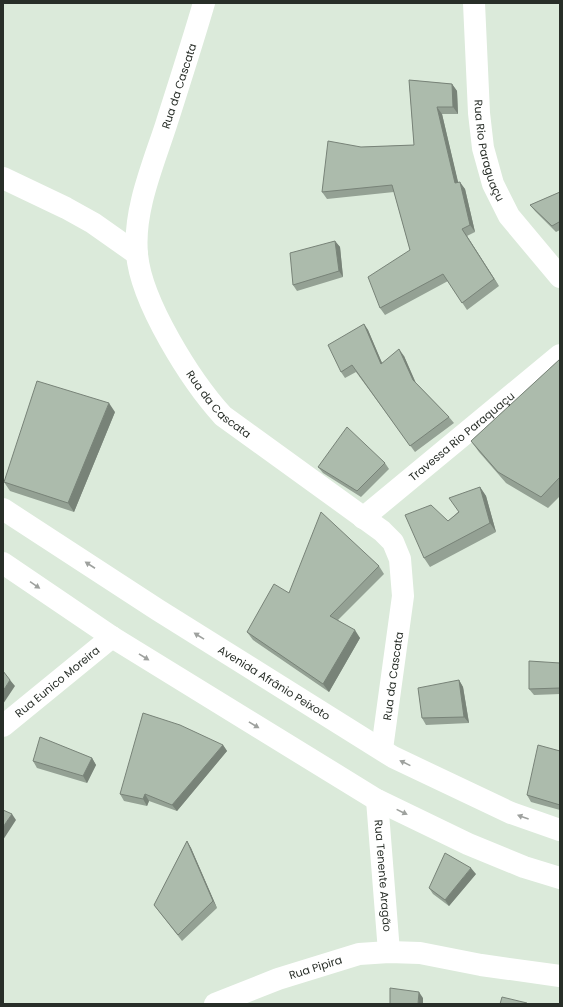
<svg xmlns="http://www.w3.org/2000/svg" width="563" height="1007" font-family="Poppins,sans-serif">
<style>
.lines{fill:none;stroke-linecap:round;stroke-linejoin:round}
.street{stroke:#fff;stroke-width:22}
.secondary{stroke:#fff;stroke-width:22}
.primary{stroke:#fff;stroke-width:22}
.wall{fill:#94a194}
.shaded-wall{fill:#788378}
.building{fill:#acbbac;stroke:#788378}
.oneway{fill:#9ea19e}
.labels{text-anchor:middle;stroke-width:3;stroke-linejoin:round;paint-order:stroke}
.street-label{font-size:11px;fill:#282e28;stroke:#fff}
</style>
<rect width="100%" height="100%" fill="#dbeada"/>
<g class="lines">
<g class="street">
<path id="s1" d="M 474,3 L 479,113 L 483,148 L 493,184 L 509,216 L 560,277"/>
<path d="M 3,178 L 66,208 L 93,223 L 137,254"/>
<path id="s2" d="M 363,518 L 560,355"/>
<path id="s3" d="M 3,726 L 112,637"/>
<path id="s4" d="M 377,800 L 389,952"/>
<path id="s5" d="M 215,1004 L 278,979 L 359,954 L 389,952 L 420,953 L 481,965 L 560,976"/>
</g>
<path class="secondary" id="s6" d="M 204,3 C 192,44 179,84 166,125 C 153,165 133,211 137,254 C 141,302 191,381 223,416 L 382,531 L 393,542 L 400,559 L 403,596 L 382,749"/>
<g class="primary">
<path id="s7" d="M 3,509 L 158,610 L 393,757 L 511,813 L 560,830"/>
<path d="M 3,563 L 112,637 L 377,800 L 468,844 L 524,867 L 560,878"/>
</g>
</g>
<path class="wall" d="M 409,80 L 452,84 L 457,91 L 458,114 L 442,114 L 458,183 L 465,189 L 475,232 L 467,236 L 499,286 L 467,310 L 448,281 L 385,315 L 380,308 L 410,250 L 394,192 L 327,199 L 322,192 L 361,147 L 414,145 Z
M 560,192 L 560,230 L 556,232 L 535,211 L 530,205 Z
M 335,241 L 340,247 L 343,277 L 297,291 L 293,285 Z
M 364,324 L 368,330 L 382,363 L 404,356 L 416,383 L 449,417 L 454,423 L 415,452 L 356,372 L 345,378 L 341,372 Z
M 560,359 L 560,496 L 548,508 L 506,483 L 479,452 L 471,441 Z
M 115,412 L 74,512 L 10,491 L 4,482 Z
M 385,463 L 389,469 L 361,497 L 323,473 L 318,467 Z
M 480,487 L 486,496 L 496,532 L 430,567 L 424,558 L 448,521 L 458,512 Z
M 379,566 L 384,574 L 338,620 L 360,638 L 329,692 L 253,640 L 247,632 L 289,593 Z
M 560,663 L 560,694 L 534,695 L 529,689 Z
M 459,680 L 463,687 L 469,723 L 426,725 L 422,718 Z
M 223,745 L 227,751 L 177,811 L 149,801 L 147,806 L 124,801 L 120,794 Z
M 560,751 L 560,810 L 531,802 L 527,795 Z
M 92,758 L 96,765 L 87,783 L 37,768 L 33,761 Z
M 187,841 L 191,848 L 217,908 L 182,941 L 154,905 Z
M 476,874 L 449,906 L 433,894 L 429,888 Z"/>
<path class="shaded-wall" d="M 452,84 L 457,91 L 458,114 L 453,107 Z
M 437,107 L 442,114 L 460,190 L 455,183 Z
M 460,182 L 465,189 L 475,232 L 470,225 Z
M 462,229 L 467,236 L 499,286 L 494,279 Z
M 335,241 L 340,247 L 343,277 L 339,271 Z
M 364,324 L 368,330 L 385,370 L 381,364 Z
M 399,349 L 404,356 L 417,386 L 413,380 Z
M 109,403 L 115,412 L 74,512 L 68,503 Z
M 480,487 L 486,496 L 496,532 L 490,523 Z
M 355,630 L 360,638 L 329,692 L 323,684 Z
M 10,680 L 15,686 L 3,704 L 3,691 Z
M 459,680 L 463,687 L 469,723 L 464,717 Z
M 223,745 L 227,751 L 177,811 L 172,805 Z
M 92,758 L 96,765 L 87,783 L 83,776 Z
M 145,794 L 149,801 L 147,806 L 143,799 Z
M 12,814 L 16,820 L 3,840 L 3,827 Z
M 187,841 L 191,848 L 217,908 L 213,901 Z
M 471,868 L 476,874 L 449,906 L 445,900 Z
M 419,992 L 423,998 L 423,1004 L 418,1004 Z"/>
<path class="building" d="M 409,80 L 452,84 L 453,107 L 437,107 L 455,183 L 460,182 L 470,225 L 462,229 L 494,279 L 462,303 L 443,274 L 380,308 L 368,277 L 410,250 L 392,185 L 322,192 L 328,141 L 361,147 L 414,145 Z
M 560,192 L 560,224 L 559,222 L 552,226 L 530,205 Z
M 335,241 L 339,271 L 293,285 L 290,253 Z
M 364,324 L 381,364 L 399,349 L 413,380 L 449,417 L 410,446 L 352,365 L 341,372 L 328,345 Z
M 560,359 L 560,477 L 541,497 L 498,472 L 471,441 Z
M 37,381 L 109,403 L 68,503 L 4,482 Z
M 347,427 L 385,463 L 357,491 L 318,467 Z
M 480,487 L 490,523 L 424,558 L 405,515 L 431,505 L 448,521 L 459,512 L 449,498 Z
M 321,512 L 379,566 L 330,616 L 355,630 L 323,684 L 247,632 L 274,584 L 289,593 Z
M 529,661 L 560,663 L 560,688 L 529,689 Z
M 3,671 L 10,680 L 3,691 Z
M 459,680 L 464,717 L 422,718 L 418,688 Z
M 143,713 L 180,725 L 223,745 L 172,805 L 145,794 L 143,799 L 120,794 Z
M 40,737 L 92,758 L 83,776 L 33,761 Z
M 538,745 L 560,751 L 560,805 L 527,795 Z
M 3,810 L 12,814 L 3,827 Z
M 187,841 L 213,901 L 178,935 L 154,905 Z
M 445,853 L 471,868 L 445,900 L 429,888 Z
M 390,988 L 419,992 L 418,1004 L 390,1004 Z
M 502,997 L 527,1003 L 527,1004 L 500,1004 Z"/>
<defs><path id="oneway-solid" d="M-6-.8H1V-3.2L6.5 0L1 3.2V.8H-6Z"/></defs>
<g class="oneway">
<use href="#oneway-solid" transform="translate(90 565) rotate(-147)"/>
<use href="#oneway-solid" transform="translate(35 585) rotate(34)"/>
<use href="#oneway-solid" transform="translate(199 636) rotate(-148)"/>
<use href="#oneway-solid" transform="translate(144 657) rotate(32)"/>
<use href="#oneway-solid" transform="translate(254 725) rotate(31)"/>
<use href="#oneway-solid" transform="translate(405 763) rotate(-154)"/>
<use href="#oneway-solid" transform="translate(402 812) rotate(26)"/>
<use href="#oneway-solid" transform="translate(523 817) rotate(-160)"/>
</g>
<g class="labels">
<g class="street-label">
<text transform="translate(179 86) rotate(-72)" y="4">Rua da Cascata</text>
<text dy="4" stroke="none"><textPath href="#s1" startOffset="149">Rua Rio Paraguaçu</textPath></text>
<text dy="4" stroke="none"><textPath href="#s6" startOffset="435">Rua da Cascata</textPath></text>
<text dy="4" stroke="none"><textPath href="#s2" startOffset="128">Travessa Rio Paraquaçu</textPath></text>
<text transform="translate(393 676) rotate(-82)" y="4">Rua da Cascata</text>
<text dy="4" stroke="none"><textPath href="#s3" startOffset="70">Rua Eunico Moreira</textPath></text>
<text dy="4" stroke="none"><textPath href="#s7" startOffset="322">Avenida Afrânio Peixoto</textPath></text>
<text dy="4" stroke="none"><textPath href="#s4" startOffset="76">Rua Tenente Aragão</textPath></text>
<text dy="4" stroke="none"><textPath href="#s5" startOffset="107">Rua Pipira</textPath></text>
</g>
</g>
<rect width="563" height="1007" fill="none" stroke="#282e28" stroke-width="8"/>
</svg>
